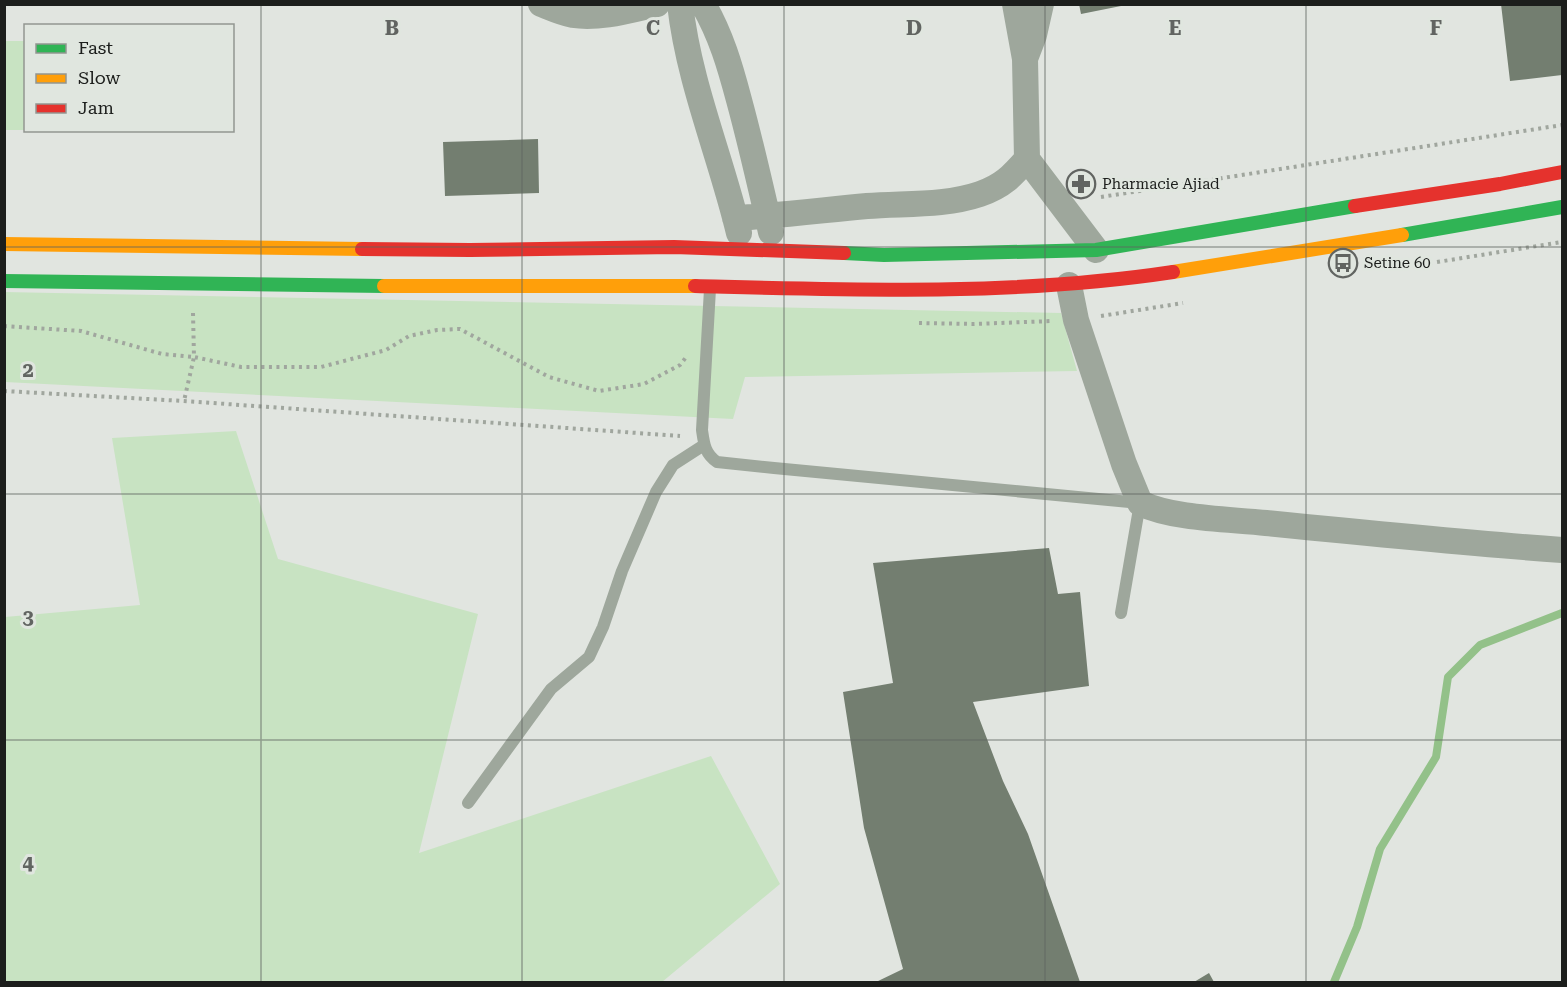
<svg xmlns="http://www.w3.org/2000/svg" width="1567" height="987" font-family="'Roboto Serif',serif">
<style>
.green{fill:#c8e3c2}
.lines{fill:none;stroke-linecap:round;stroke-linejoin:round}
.stream{stroke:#93c189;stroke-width:8}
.building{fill:#737e70}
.path{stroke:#a0a69e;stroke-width:4;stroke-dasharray:3 4.5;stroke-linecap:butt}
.lane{stroke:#9ea79c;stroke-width:12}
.street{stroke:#9ea79c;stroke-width:26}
.fast{stroke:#30b455;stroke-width:14}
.slow{stroke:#ff9f0a;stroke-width:14}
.jam{stroke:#e5322d;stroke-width:14}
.grid{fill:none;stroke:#616461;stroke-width:1.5;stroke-opacity:0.55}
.labels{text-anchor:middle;stroke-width:6;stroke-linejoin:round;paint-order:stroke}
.poi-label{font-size:15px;fill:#1c1e1c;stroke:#e0e6df;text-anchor:start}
.grid-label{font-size:20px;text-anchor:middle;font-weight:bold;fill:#616461;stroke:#e0e6df;stroke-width:6;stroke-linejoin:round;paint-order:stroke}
</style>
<rect width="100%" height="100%" fill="#e1e5e0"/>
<path class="green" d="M 5,41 L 25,41 L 25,130 L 5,130 Z
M 4,292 L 1061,313 L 1077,371 L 745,377 L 733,419 L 5,382 Z
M 236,431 L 278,559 L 478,614 L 419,853 L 711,756 L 780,884 L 662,982 L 5,982 L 5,617 L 140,605 L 112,438 Z"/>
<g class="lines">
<path class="stream" d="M 1334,982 L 1357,927 L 1380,849 L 1436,757 L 1448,677 L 1480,645 L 1562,613"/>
</g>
<path class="building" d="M 1079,4 L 1121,4 L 1121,6 L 1081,14 Z
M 1501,4 L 1562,4 L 1562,75 L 1510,81 Z
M 538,139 L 539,193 L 445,196 L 443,142 Z
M 1049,548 L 1058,594 L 1080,592 L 1089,686 L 973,702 L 1003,781 L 1028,834 L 1080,982 L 876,982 L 903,969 L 864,828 L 843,692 L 893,683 L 873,563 Z
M 1209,973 L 1214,982 L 1194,982 Z"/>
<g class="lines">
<path class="path" d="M 1101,197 L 1562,125
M 1400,268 L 1562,242
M 193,313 L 194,357 L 241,367 L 321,367 L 386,350 L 409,336 L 437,330 L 460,329 L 549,377 L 599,391 L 644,384 L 680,365 L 687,356
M 1101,316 L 1183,303
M 919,323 L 974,324 L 1052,321
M 4,326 L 81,331 L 162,354 L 194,357 L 184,401
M 4,391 L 184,401 L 680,436"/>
<path class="lane" d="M 710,289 L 702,430 C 704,444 705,454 717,462 L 774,468 L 1140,503 L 1121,613
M 468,803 L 551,689 L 589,657 L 603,627 L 622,571 L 656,492 L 673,465 L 704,445"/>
<path class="street" d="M 541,4 C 551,8 562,13 573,15 C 600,19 630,10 657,4
M 680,4 C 689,84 721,157 739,233
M 703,4 C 721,35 730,66 739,100 C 751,144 761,188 771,232
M 1015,4 L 1025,59 L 1027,159 L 1096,250
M 1026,56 L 1034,35 L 1041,4
M 735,218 C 779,216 823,210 867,206 C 904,203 945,206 980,194 C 1003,186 1012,176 1027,159
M 1069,285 L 1076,320 L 1124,464 L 1140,503 C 1173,519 1229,519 1266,523 C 1365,533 1464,543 1562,550"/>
<path class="fast" d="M 1402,235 L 1562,207
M 844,253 L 884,255 L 1096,250 L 1355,206
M 4,281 L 384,286"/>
<path class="slow" d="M 4,244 L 362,249
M 1173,272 L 1402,235
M 384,286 L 695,286"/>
<path class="jam" d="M 1355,206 L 1500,184 L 1562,172
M 362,249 L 470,250 L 674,247 L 844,253
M 695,286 C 854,290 1014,296 1173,272"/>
</g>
<path class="grid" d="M 261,4 L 261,982M 522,4 L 522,982M 784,4 L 784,982M 1045,4 L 1045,982M 1306,4 L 1306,982M 4,247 L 1562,247M 4,494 L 1562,494M 4,740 L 1562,740"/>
<defs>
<g id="pharmacy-ring" transform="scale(1.5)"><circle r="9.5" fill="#e0e6df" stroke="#616461" stroke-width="1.5"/><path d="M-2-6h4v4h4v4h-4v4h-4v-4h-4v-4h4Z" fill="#616461"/></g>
<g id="bus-ring" transform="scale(1.5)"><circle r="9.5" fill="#e0e6df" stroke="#616461" stroke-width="1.5"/><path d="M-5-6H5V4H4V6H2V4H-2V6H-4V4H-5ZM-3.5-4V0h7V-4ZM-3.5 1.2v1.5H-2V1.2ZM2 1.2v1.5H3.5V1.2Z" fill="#616461"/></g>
</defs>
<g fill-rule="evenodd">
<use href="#pharmacy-ring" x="1081" y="184"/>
<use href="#bus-ring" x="1343" y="263"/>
</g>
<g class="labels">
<g class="poi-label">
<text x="1102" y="189">Pharmacie Ajiad</text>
<text x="1364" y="268">Setine 60</text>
</g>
</g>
<g class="grid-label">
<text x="392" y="35">B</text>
<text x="653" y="35">C</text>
<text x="914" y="35">D</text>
<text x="1175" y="35">E</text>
<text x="1436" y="35">F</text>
<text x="28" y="377">2</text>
<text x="28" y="624">3</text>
<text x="28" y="870">4</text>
</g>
<rect width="1567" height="987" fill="none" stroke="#1c1e1c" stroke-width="12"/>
<rect x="24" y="24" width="210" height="108" fill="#e0e6df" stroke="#929691" stroke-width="1.5"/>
<rect x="36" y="44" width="30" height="9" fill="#30b455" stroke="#929691" stroke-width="1.5"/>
<text x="78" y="54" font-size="18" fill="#1c1e1c">Fast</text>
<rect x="36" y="74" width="30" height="9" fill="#ff9f0a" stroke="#929691" stroke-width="1.5"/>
<text x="78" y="84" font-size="18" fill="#1c1e1c">Slow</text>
<rect x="36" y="104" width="30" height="9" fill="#e5322d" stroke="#929691" stroke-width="1.5"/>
<text x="78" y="114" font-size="18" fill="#1c1e1c">Jam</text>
</svg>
